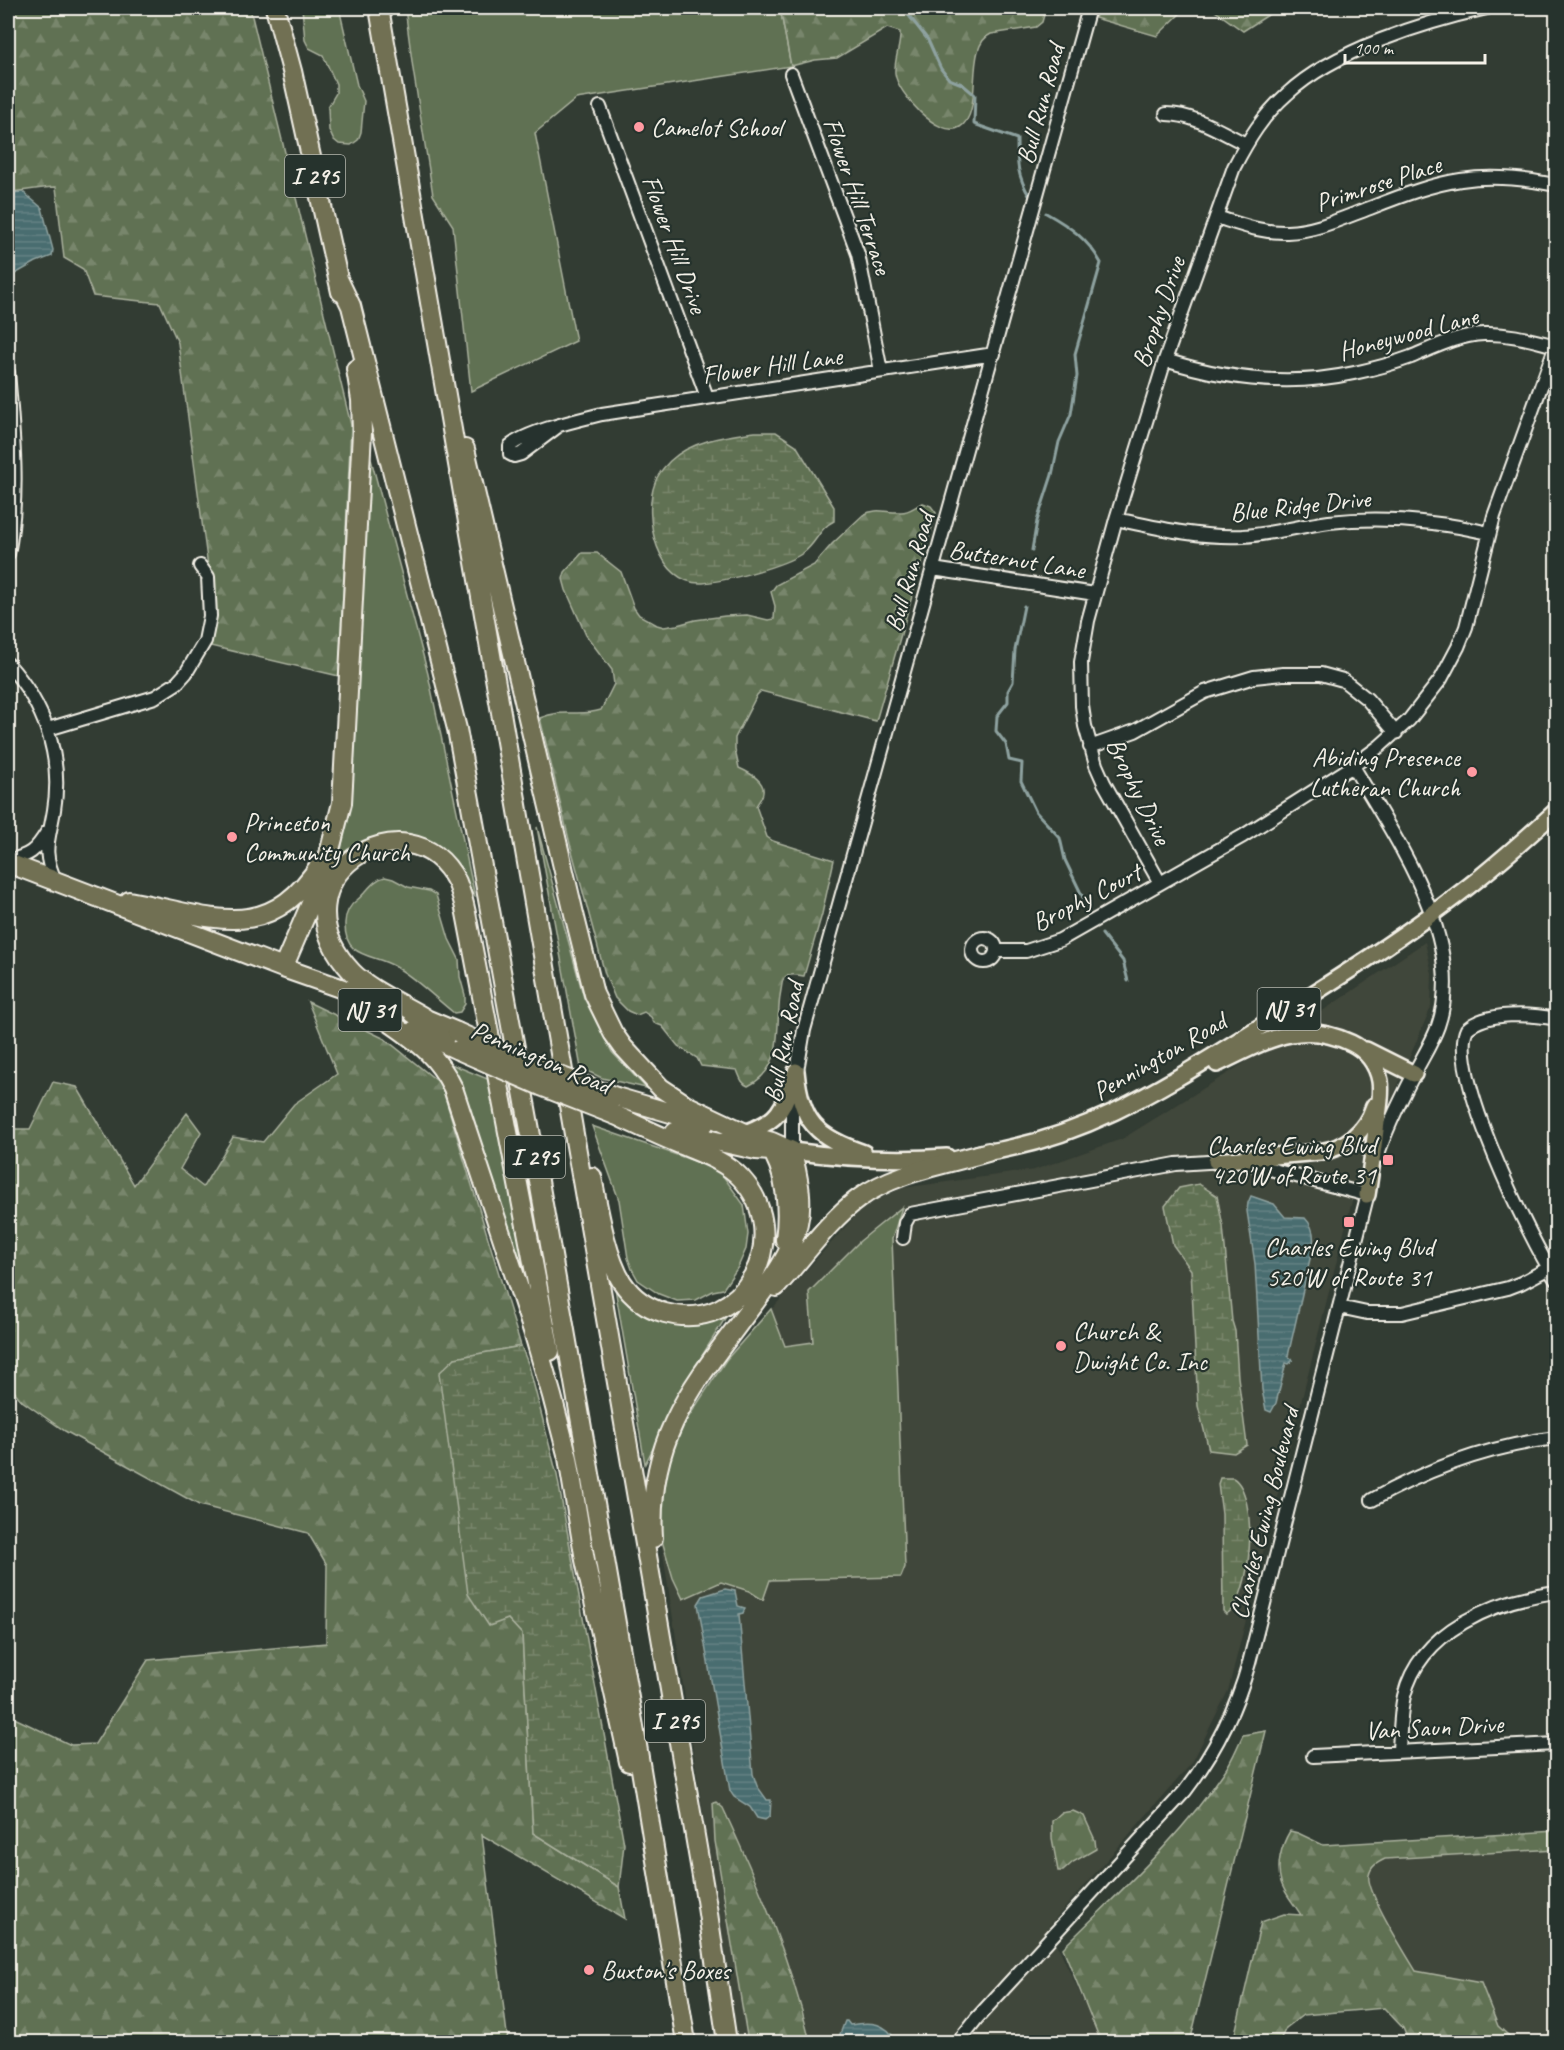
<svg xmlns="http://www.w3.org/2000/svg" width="1564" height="2050" font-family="Caveat,sans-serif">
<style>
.built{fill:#40463a}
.green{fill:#617153;stroke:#aab19e;stroke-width:1.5}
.forest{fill:url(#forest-firs);stroke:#aab19e;stroke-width:1.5}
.wetland{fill:url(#wetland-marsh);stroke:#aab19e;stroke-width:1.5}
.water{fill:url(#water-rules);stroke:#8ea2a0;stroke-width:1.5}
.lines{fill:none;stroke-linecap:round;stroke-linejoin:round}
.stream{stroke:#8ea2a0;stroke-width:3}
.minor-casing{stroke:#f4f1e8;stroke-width:16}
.major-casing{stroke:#f4f1e8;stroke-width:20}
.highway-casing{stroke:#f4f1e8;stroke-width:22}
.minor{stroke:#26332d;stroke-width:12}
.major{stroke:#716f52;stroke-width:15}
.highway{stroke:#716f52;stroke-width:18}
.highway-bridge-casing{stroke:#f4f1e8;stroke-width:22;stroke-linecap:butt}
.highway-bridge{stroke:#716f52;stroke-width:18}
.poi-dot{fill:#ff9aa2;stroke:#26332d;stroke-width:2}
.labels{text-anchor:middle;stroke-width:4.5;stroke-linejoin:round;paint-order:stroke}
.shield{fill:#26332d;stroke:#b6b8b0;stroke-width:1.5}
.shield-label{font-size:24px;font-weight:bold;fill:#f4f1e8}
.street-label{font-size:26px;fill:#f4f1e8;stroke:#26332d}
.poi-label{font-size:26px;fill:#f4f1e8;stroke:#26332d;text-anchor:start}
</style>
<defs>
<pattern id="forest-firs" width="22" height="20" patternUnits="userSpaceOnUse" patternTransform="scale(1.5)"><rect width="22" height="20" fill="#617153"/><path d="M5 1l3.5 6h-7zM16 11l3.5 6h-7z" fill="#78866c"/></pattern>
<pattern id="wetland-marsh" width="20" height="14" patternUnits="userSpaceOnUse" patternTransform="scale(1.5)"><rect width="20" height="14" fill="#617153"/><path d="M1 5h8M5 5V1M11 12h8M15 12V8" fill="none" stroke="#78866c"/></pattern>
<pattern id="water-rules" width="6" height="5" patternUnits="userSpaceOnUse" patternTransform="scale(1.5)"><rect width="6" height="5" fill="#4a6d70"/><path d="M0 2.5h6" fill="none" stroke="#658284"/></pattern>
</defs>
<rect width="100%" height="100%" fill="#323c33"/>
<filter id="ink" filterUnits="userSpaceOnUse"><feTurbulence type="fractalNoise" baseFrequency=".0167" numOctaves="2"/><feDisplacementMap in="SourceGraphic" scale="12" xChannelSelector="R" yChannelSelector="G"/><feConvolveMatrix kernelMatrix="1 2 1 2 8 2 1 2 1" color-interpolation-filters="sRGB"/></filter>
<g filter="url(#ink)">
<path class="built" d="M 1425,942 L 1432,974 L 1431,1007 L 1357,1181 L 1228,1691 L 1192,1763 L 1049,1926 L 1102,2042 L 738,2042 L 660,1534 L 726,1360 L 865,1205 L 902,1188 L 1034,1170 L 1122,1139 L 1254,1057 Z
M 1556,1847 L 1556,2042 L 1480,2042 L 1406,1977 L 1358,1859 Z"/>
<path class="green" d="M 302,8 L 339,8 L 357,85 L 364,101 L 361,132 L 358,140 L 351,145 L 339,144 L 333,139 L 329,130 L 328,107 L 336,93 L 336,84 L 323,55 L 309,48 L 305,40 Z
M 405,8 L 780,8 L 791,66 L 576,99 L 535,133 L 576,341 L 471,391 L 453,226 L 433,195 L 413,69 Z
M 367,444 L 428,674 L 475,897 L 462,878 L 424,840 L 369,838 L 340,856 L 350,799 Z
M 537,827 L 584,998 L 612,1052 L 646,1088 L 602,1078 L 581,1068 Z
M 385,877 L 393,879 L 408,887 L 429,891 L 436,895 L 449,939 L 459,959 L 460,977 L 465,995 L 465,1004 L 460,1012 L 454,1013 C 435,998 418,980 396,967 C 374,953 344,960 345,923 C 345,914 350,905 357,900 C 368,891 372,880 385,877 Z
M 451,1064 L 490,1080 L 537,1323 Z
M 592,1126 L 718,1169 L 744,1205 L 748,1234 L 746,1249 L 738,1267 L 723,1289 L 713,1291 L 696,1300 L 677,1301 L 659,1294 L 638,1280 L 632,1269 L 628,1258 L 619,1200 Z
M 902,1207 L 892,1239 L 905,1567 L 901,1577 L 770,1580 L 763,1600 L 749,1591 L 721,1582 L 683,1599 L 673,1578 L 660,1534 L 662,1480 L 680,1430 L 726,1360 L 771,1309 L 785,1346 L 813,1342 L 809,1292 L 860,1241 Z
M 615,1288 L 649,1314 L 681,1325 L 729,1312 L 692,1372 L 645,1464 Z"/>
<path class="forest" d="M 8,8 L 250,8 L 351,425 L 339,676 L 206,645 L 213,604 L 178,343 L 160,303 L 93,296 L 83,269 L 64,258 L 56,187 C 39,187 24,192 8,192 Z
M 780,8 L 1046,8 L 1042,22 L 1036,27 L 991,34 C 963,46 985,112 960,127 C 939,140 897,93 895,73 C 894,59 901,45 900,32 L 887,28 L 837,58 L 815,60 L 791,66 Z
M 1098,8 L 1186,8 L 1157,36 L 1095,18 Z
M 1211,8 L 1279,8 L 1243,31 Z
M 923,503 L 931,506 L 936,513 L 876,721 L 761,691 L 757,695 L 735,738 L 735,750 L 739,768 C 748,772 765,780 763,792 C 763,797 758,802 756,806 L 767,837 L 773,841 L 834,860 L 822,914 L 804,976 C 798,975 790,973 785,977 C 782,979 782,985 781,990 C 774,1024 787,1067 748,1086 C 741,1083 740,1077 737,1070 L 701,1066 L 697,1058 L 678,1046 L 662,1026 L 654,1023 L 651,1017 L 644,1012 L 637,1015 L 628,1011 L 615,998 L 605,974 L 570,844 L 540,718 C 564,708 579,717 601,710 L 614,684 L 612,670 L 586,635 L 566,590 L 563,579 L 565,572 L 582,553 L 597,553 L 621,572 L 634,608 L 639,615 L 657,625 L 664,627 L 677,625 L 695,620 L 725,616 L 747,615 L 768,620 L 774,619 L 775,606 L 771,592 L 776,585 L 814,565 L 832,544 L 863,515 C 876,507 887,513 901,512 C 910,512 915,506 923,503 Z
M 308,1002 L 385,1039 L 441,1084 L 521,1346 L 455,1358 L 508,1619 L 522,1634 L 533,1833 L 619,1887 L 625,1919 L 482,1835 L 508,2042 L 8,2042 L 8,1715 L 71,1745 L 95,1744 L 148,1660 L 326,1643 L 327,1565 L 308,1533 L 199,1505 L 65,1431 L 22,1401 L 8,1384 L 8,1129 L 30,1129 L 53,1082 L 77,1087 L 134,1185 L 187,1113 L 201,1132 L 180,1169 L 203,1187 L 233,1137 L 263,1142 L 294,1104 L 337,1074 Z
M 1266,1731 L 1190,2042 L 1101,2042 L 1063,1948 C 1119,1892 1180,1838 1224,1772 C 1232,1761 1237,1747 1243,1735 Z
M 716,1802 L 723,1808 C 758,1883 791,1961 810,2042 L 748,2042 L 715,1841 L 713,1803 Z
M 1073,1811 L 1084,1816 L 1095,1840 L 1096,1849 L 1073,1862 L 1063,1871 L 1058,1871 L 1052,1838 L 1052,1821 L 1061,1813 Z
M 1290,1831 L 1298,1833 L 1323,1845 L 1556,1831 L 1556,1849 L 1385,1859 C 1377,1863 1371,1866 1369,1875 C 1365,1890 1406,1954 1416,1971 L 1481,1983 L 1498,2026 L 1516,2042 L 1409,2042 L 1403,2028 L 1384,2008 L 1303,2015 L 1286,2028 L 1279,2042 L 1233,2042 L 1261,1922 L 1284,1914 L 1301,1915 C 1295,1905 1284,1893 1281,1882 C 1276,1865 1281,1846 1290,1831 Z"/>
<path class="wetland" d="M 755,432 L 776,432 L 796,445 L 834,507 L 834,521 C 819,528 817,543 803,553 C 784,566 727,581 703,583 C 658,586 642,517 655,483 C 657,475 664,467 670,461 C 692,440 727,436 755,432 Z
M 1199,1184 L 1217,1196 L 1223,1226 L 1232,1321 L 1235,1331 L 1238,1377 L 1247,1445 L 1234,1453 L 1209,1450 L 1198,1406 L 1191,1270 L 1173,1245 L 1165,1206 L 1179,1188 Z
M 521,1346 L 529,1366 L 557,1475 L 624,1844 L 619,1887 L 533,1833 L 522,1634 L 508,1619 L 489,1626 L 468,1594 L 439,1373 L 455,1358 Z
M 1220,1478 L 1233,1478 C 1259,1493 1253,1600 1226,1614 L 1223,1611 L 1222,1514 L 1218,1484 Z"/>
<path class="water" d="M 23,192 L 42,208 L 53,250 L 52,256 L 36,262 L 8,278 L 8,193 Z
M 1251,1196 L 1274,1204 L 1285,1217 L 1305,1218 C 1314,1227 1315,1238 1312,1250 L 1288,1356 L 1293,1360 L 1289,1364 L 1286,1363 L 1276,1403 L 1271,1412 L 1266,1410 L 1262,1390 L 1255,1264 L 1247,1211 L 1248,1203 Z
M 725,1589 L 735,1591 L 738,1606 L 745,1608 L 743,1613 L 739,1614 L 753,1774 L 757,1786 L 767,1800 L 771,1800 L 770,1816 L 765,1820 L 757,1818 L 750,1807 L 734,1797 L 730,1791 L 698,1604 L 703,1596 Z
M 845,2021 L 847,2021 L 850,2025 C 870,2021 887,2022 896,2042 L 837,2042 Z"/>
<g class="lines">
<path class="stream" d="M 903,8 L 928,40 L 941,69 L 949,79 L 962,84 L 975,95 L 974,124 L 1017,139 C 1017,163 1017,176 1030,197
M 1032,550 L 1037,521 L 1052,475 L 1059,442 L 1071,414 L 1077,376 L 1075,354 L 1101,263 C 1088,239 1069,226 1046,213
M 1024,606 L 1015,650 L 1013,682 L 1008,691 L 1008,702 L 997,716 L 996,731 L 1006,744 L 1009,760 L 1022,763 L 1021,781 L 1036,812 L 1060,838 L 1065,860 L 1089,910
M 1102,934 L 1123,961 L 1128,981"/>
<g class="minor-casing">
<path id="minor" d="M 791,74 L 858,254 L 881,371
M 600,107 L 707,397
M 1166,114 C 1194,114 1221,132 1246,144
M 1216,217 C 1239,224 1262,233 1287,232 C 1316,231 1343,218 1370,208 C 1441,180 1479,169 1556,185
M 1165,360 C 1225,379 1291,387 1354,373 C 1373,369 1392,364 1411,357 C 1435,347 1458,335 1484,334 C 1509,333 1532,340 1556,346
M 8,372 C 13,433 20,493 8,554
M 557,427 L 521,454 L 514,456 L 510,454 L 510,446 C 528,431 578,420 602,414 L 994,354
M 1116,519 C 1158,528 1199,538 1243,536 C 1272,534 1300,526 1329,522 C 1384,516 1436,521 1489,533
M 933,569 L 1095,594
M 8,664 C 44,704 63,756 54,810 C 49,841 41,851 56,882
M 48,729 L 155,697 L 177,683 L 186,673 L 205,641 L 210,616 L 208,577 L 200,566
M 1090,747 L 1135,731 L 1205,692 L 1254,677 L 1283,674 L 1321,674 L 1343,680 L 1367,699 L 1396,733
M 1353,766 C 1394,837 1468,940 1438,1026 C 1432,1043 1422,1058 1414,1074 C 1400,1101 1386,1129 1377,1157
M 8,861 C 30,855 35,852 47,832
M 1160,883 L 1104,783 L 1096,765 L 1085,726 L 1082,706 L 1081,662 L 1088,621 L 1116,519 L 1165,360 L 1234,167 C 1248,140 1263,115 1287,94 C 1334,50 1425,22 1487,8
M972 950a12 12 0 1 1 24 0a12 12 0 1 1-24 0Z
M 996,951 L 1026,951 L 1060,940 L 1243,836 L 1353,766 L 1380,746 L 1409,720 L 1441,679 L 1458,647 L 1466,627 L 1494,516 L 1556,345
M 1556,1019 C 1533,1014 1486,1011 1467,1029 C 1446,1069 1531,1241 1556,1280
M 792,1151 L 792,1100 L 804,1030 L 1089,8
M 1244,1162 L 1367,1195
M 903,1238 L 905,1223 L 910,1214 L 1176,1164 L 1224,1161
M 1339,1307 L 1367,1313 L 1402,1313 L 1508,1288 L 1521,1283 L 1549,1268
M 1372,1500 C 1431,1467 1490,1446 1556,1438
M 1399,1751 C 1400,1733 1400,1714 1404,1696 C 1420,1630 1496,1600 1556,1592
M 1313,1756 L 1556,1744
M 958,2042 L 977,2018 L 1185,1791 C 1215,1752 1236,1710 1249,1663 L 1369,1189"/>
</g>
<g class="major-casing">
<path id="major" d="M 1366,1050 L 1414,1074
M 1217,1064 C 1264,1042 1299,1018 1351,1043 C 1366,1050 1377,1064 1380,1081 C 1382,1094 1379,1109 1377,1122 C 1374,1146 1371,1170 1367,1195
M 796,1071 C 801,1122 816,1137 864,1153
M 745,1133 C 779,1121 783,1110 794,1076
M 792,1151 C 843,1158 895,1161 947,1157
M 977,1154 C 1087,1139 1168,1084 1260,1027 C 1334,981 1409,934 1478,879 C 1505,857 1531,834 1556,811
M 1216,1161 L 1320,1152 C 1346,1148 1366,1131 1374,1106"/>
</g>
<g class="highway-casing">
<path id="highway" d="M 275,8 L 292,71 L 341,292
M 379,8 L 655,1602 L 706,1900 L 727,2042
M 339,281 L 351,306 L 457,729 L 532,1141 L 633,1721 L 686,2042
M 465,449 L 574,914 L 594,994 L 613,1033 L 623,1047 L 661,1088 L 688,1106 L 745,1133
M 8,863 L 283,968 L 386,1004
M 129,901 C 209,915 267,948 321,863
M 283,968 L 324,873 L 342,803 L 362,432 L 361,400 L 356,369
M 378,1014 C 411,1038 435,1050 453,1088 L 533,1331 L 552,1396 L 568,1458 L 585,1560 L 629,1762
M 414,1014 L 457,1032
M 425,1018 C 404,1005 368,989 352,972 C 266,880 409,789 457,882 C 461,892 464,903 466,913 L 550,1351
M 415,1030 L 458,1050
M 616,1097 L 705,1123
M 734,1131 L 772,1142 L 792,1151
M 675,1132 L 756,1150 L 786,1152
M 768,1145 C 787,1170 789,1210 785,1240
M 592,1177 C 598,1207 606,1257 622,1282 C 632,1297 647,1308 665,1313 C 745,1335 795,1236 741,1178 C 725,1161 703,1154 682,1145 C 659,1136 637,1125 615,1115
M 776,1287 C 801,1260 829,1220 858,1199 C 894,1172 945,1165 988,1152
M 653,1538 C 647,1435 695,1383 752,1306 C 771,1281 792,1254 798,1223 C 804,1198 797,1175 792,1151"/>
</g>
<use href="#minor" class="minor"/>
<use href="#major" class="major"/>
<use href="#highway" class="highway"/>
<g class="highway-bridge-casing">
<path id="highway-bridge" d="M 457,1032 L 541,1069 L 616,1097
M 458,1050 L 541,1086 L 615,1115"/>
</g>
<use href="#highway-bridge" class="highway-bridge"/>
</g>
</g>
<g class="poi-dot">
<circle cx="639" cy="127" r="6"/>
<circle cx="1472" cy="772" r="6"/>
<circle cx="232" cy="837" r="6"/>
<rect x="1382" y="1154" width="12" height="12" rx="3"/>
<rect x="1343" y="1216" width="12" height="12" rx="3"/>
<circle cx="1061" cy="1346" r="6"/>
<circle cx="589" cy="1970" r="6"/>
</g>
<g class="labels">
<g class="shield">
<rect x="285" y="155" width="60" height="42" rx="4.5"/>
<rect x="1257.5" y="988" width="63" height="42" rx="4.5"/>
<rect x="338.5" y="989" width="63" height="42" rx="4.5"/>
<rect x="505" y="1136" width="60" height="42" rx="4.5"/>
<rect x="645" y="1700" width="60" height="42" rx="4.5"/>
</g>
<g class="shield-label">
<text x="315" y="184">I 295</text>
<text x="1289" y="1017">NJ 31</text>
<text x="370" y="1018">NJ 31</text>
<text x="535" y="1165">I 295</text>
<text x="675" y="1729">I 295</text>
</g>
<g class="street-label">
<text transform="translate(1040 104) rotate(-75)" y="9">Bull Run Road</text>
<text transform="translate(1378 183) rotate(-18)" y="9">Primrose Place</text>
<text transform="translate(858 196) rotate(71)" y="9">Flower Hill Terrace</text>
<text transform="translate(675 244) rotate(70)" y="9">Flower Hill Drive</text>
<text transform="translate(1158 312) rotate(-71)" y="9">Brophy Drive</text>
<text transform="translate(1408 333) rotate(-15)" y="9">Honeywood Lane</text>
<text transform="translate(772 365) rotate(-8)" y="9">Flower Hill Lane</text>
<text transform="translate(1300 505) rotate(-6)" y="9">Blue Ridge Drive</text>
<text transform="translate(1017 559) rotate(9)" y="9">Butternut Lane</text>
<text transform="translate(909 572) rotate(-74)" y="9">Bull Run Road</text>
<text transform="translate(1139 791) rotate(64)" y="9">Brophy Drive</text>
<text transform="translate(1086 897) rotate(-27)" y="9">Brophy Court</text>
<text transform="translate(783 1042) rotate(-79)" y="9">Bull Run Road</text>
<text transform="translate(1159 1056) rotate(-30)" y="9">Pennington Road</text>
<text transform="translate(541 1057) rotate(23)" y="9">Pennington Road</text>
<text transform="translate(1264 1513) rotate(-76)" y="9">Charles Ewing Boulevard</text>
<text transform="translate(1434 1727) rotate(-3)" y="9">Van Saun Drive</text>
</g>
<g class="poi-label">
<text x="651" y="136">Camelot School</text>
<text x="1460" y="766" text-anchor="end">Abiding Presence<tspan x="1460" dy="30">Lutheran Church</tspan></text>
<text x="244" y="831">Princeton<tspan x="244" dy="30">Community Church</tspan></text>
<text x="1376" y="1154" text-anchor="end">Charles Ewing Blvd<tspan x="1376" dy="30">420'W of Route 31</tspan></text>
<text x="1349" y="1256" text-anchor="middle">Charles Ewing Blvd<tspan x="1349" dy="30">520'W of Route 31</tspan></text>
<text x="1073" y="1340">Church &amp;<tspan x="1073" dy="30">Dwight Co. Inc</tspan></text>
<text x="601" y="1979">Buxton's Boxes</text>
</g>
</g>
<rect width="1564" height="2050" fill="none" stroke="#26332d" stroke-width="30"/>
<rect x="15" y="15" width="1534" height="2020" fill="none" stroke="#f4f1e8" stroke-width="2" filter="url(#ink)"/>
<path d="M1345 54v9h140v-9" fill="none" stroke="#f4f1e8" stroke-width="3"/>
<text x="1354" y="54" font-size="18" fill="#f4f1e8" stroke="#26332d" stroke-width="4.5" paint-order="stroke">100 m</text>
</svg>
